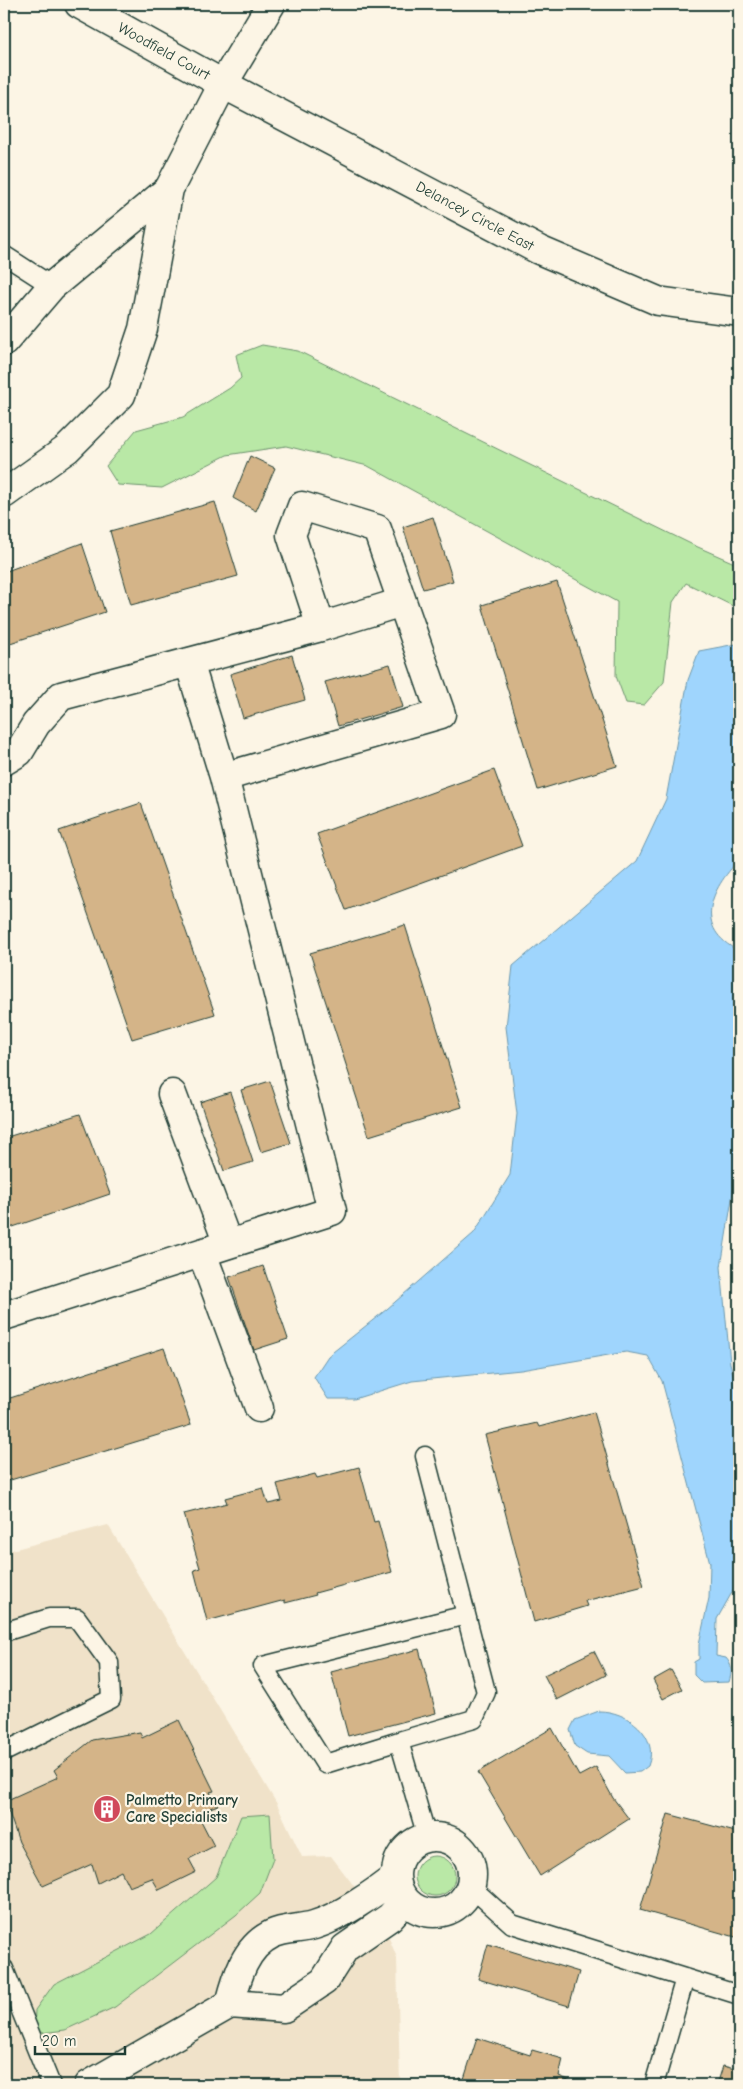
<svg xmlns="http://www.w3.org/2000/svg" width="743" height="2089" font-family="'Comic Neue',sans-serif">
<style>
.built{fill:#f0e2c9}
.green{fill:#b9e8a6;stroke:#6c926d}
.water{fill:#9fd5fd;stroke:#6c98ad}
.building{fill:#d4b488;stroke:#1f3d34}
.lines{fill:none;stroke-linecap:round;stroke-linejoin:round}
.service-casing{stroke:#1f3d34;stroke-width:21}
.minor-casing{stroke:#1f3d34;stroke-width:31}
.service{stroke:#fcf5e5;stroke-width:18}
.minor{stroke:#fcf5e5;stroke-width:28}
.labels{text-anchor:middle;stroke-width:4.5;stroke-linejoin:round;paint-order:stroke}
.street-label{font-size:15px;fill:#1f3d34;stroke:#fcf5e5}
.poi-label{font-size:15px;font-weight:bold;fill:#1f3d34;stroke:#fcf5e5;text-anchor:start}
</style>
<rect width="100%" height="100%" fill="#fcf5e5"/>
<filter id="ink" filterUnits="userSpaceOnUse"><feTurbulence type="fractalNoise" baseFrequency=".02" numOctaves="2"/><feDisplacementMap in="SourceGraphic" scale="10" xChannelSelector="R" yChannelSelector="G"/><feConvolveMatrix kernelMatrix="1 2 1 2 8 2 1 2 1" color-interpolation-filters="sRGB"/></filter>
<g filter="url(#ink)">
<path class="built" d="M 108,1525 L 277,1804 L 302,1857 L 331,1856 L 364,1899 L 273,1933 L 230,2003 L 284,2007 L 378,1925 L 389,1938 L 397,1958 L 400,2085 L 4,2085 L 4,1552 Z"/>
<path class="green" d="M 262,345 L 298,351 L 691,544 L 739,565 L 739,609 L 686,583 L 673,602 L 664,682 L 644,705 L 626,703 L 616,676 L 617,602 L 368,466 L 286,446 L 227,455 L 162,488 L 118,485 L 106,466 L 136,430 L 183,417 L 230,388 L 241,378 L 236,355 Z
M 270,1814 L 273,1859 L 260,1893 L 236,1915 L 115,2007 L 65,2030 L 34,2034 L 35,2010 L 54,1984 L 151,1934 L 216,1877 L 241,1816 Z
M415 1876a20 20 0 1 1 40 0a20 20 0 1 1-40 0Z"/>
<path class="water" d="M 736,644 L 739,645 L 739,860 C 710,890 693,928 739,951 L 739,1169 L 736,1174 L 721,1267 L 730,1363 L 739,1396 L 739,1580 L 717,1619 L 716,1656 L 726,1658 C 733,1666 732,1672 729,1682 L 702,1683 L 694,1675 L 694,1662 L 699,1659 L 699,1644 L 709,1598 L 710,1563 L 662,1381 L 648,1356 L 626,1352 L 521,1370 L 412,1381 L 354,1399 L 328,1399 L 314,1377 L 328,1356 L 387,1309 L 474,1233 L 510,1175 L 517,1114 L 506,1027 L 513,966 L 637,861 L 666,799 L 688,680 L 699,651 Z
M 599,1711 C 627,1711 660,1735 648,1766 L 640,1772 L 625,1773 L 609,1756 L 587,1754 L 575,1746 L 570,1730 L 575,1720 Z"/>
<path class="building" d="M 250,456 L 275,468 L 256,511 L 233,498 Z
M 215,502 L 238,576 L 131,605 L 110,531 Z
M 433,517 L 453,581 L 423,589 L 403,527 Z
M 82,543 L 105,612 L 4,645 L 4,572 Z
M 557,582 L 617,766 L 538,790 L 482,605 Z
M 292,655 L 305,700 L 243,718 L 230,674 Z
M 390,664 L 403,707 L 338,726 L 325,682 Z
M 494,770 L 522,846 L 346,910 L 317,834 Z
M 141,803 L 215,1014 L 132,1039 L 59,831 Z
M 405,925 L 462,1107 L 369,1136 L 310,953 Z
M 270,1081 L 291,1143 L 261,1152 L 241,1090 Z
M 230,1092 L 253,1162 L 224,1171 L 200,1102 Z
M 80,1114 L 110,1194 L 4,1230 L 4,1138 Z
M 263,1266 L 288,1339 L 254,1350 L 229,1277 Z
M 164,1348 L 191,1425 L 4,1482 L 4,1400 Z
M 594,1412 L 644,1586 L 585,1601 L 587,1606 L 534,1622 L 485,1435 L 537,1423 L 539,1427 Z
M 359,1467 L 374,1522 L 378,1521 L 392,1572 L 315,1593 L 316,1595 L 285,1603 L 285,1600 L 207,1621 L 194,1570 L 200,1568 L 184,1514 L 227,1503 L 225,1498 L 263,1488 L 268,1504 L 282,1501 L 277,1484 L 315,1474 L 317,1478 Z
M 419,1649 L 436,1713 L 348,1736 L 331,1672 Z
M 594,1651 L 606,1675 L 557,1700 L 544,1675 Z
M 671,1670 L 682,1689 L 663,1699 L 653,1680 Z
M 179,1720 L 214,1791 L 210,1792 L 218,1805 L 197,1813 L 214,1846 L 189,1859 L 196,1872 L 159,1890 L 152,1878 L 129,1887 L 121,1871 L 98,1883 L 92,1864 L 43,1886 L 19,1842 L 5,1801 L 58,1777 L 54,1770 L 92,1740 L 140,1732 L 142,1738 Z
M 552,1728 L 579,1776 L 596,1767 L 613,1798 L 629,1819 L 540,1876 L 478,1772 Z
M 668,1814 L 739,1833 L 739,1938 L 640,1910 Z
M 488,1944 L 579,1972 L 569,2006 L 478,1979 Z
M 477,2038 L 530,2055 L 532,2050 L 563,2059 L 559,2076 L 573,2082 L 572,2085 L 457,2085 L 459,2078 L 464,2079 Z
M 723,2066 L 739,2070 L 739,2085 L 717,2085 Z"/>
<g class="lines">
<g class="service-casing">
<path id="service" d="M 4,255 L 52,286
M 425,1456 L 486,1692 L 474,1719 L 399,1741 L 427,1837
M 4,1632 L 49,1618 L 77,1618 L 109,1662 L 111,1699 L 4,1752
M 399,1741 L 325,1764 L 263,1666 L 466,1615
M 471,1887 L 512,1924 L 739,1995
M 4,1969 L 51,2085
M 654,2085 L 685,1978"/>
</g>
<g class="minor-casing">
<path id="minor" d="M 79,4 L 223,84 L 539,250 L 658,301 L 739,312
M 4,342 L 52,286 L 169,189
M 4,494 L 67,449 L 121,395 L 143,329 L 169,189 L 223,84 L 271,4
M 321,627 L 402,602
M 189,662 L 224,777
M 4,761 L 19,752 L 36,724 L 61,696 L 321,627 L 291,535 L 302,506 L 377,529 L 441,714 L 224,777 L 332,1211 L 4,1316
M 172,1094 L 228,1244
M 202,1253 L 259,1408
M396 1875a38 38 0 1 1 76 0a38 38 0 1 1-76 0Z
M 230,2004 C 237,1977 245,1947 272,1934 C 284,1928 301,1929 314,1925 C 338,1918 377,1892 396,1876
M 89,2085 L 230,2004 L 284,2008 L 324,1981 L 345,1948 L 390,1917 L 405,1900"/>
</g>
<use href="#service" class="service"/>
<use href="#minor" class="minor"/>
</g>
</g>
<defs>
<g id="building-disc" transform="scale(1.4375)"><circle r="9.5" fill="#d1495b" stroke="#fcf5e5"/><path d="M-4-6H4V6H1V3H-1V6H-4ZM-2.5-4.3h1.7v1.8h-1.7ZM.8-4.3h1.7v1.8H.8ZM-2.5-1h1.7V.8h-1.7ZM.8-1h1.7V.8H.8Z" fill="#fff"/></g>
</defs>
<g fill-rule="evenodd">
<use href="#building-disc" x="107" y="1809"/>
</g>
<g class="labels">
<g class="street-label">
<text transform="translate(164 51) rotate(29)" y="5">Woodfield Court</text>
<text transform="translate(475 216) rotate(28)" y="5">Delancey Circle East</text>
</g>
<g class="poi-label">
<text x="126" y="1805">Palmetto Primary<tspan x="126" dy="17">Care Specialists</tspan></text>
</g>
</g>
<rect width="743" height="2089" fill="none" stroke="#fcf5e5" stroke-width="20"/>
<rect x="10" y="10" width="723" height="2069" fill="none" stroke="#1f3d34" stroke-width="2" filter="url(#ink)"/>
<path d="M35 2046v8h90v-8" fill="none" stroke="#1f3d34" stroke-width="2.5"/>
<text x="42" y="2046" font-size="15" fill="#1f3d34" stroke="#fcf5e5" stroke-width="4" paint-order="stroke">20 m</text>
</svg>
